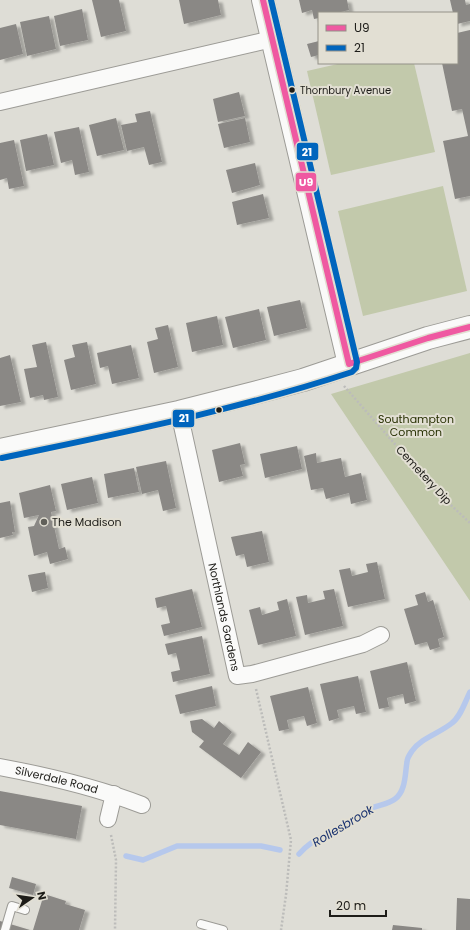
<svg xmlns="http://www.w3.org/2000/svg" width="470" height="930" font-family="Poppins,sans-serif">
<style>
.green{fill:#c2c9ab}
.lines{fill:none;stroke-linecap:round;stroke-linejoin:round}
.stream{stroke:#b6c8ec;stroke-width:5.5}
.building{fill:#8a8885;filter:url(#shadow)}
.lane-casing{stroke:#9c9b96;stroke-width:10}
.street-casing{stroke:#9c9b96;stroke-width:18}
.secondary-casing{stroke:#9c9b96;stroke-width:24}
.path{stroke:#bcbcba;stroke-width:2.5;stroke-dasharray:2 2;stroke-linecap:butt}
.lane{stroke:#fafaf9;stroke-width:8}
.street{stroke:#fafaf9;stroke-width:16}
.secondary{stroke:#fafaf9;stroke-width:22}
.bus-1-casing{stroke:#e2dfd3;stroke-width:9}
.bus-2-casing{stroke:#e2dfd3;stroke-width:9}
.bus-1{stroke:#ef59a1;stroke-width:6}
.bus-2{stroke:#0065bd;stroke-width:6}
.bus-dot{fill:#1d1c18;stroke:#e2dfd3;stroke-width:1.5}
.poi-dot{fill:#61605a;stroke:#e2dfd3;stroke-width:1.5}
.labels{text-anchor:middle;stroke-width:4;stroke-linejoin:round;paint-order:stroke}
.bus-label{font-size:10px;fill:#1d1c18;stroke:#e2dfd3;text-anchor:start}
.park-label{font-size:11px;fill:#273002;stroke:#e2dfd3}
.street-label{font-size:11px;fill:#1d1c18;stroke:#e2dfd3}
.poi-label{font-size:11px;fill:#1d1c18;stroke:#e2dfd3;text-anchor:start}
.water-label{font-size:12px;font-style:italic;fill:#17306e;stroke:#e2dfd3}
.line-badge{stroke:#e2dfd3;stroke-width:1.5}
.badge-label{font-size:11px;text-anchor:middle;font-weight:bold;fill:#fff}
</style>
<defs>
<filter id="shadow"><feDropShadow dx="4.5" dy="2.5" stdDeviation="1" flood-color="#0004"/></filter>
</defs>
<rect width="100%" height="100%" fill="#deddd6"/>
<path class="green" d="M 342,63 L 414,63 L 435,152 L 331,175 L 307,71 Z
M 443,186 L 467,291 L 363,316 L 338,211 Z
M 470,353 L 470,601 L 331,394 Z"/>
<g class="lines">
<path class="stream" d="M 299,854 C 306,846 316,839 326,835 C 334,832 341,830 348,825 C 355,820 360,814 367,810 C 376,805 387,805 395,799 C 406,791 405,773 407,762 C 407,758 410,754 412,751 C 421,738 440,733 452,723 C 461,716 465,702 470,692
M 126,856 L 143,860 L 177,846 L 261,846 L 280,850"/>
</g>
<path class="building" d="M 92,0 L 119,0 L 126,31 L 101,37 Z
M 179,0 L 218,0 L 221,15 L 184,24 Z
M 299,0 L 347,0 L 349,10 L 337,13 L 319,13 L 319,18 L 314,19 L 312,10 L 302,13 Z
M 450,0 L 465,0 L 466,5 L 470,4 L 470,21 L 457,24 L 457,13 L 453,13 Z
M 82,9 L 88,40 L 60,46 L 54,16 Z
M 49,16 L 56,49 L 27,56 L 20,22 Z
M 16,24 L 23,54 L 0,60 L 0,28 Z
M 470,30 L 470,196 L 455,199 L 443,141 L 468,136 L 462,109 L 452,111 L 442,63 L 457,63 L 457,33 Z
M 319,41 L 319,55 L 311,57 L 307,44 Z
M 239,92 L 245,116 L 218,122 L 213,99 Z
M 150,111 L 162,162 L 149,165 L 144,147 L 127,151 L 121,125 L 137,122 L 135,114 Z
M 116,118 L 124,150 L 97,156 L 89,125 Z
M 245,118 L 250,142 L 224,148 L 218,124 Z
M 79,127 L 89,172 L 75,175 L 72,160 L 61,163 L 54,132 Z
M 47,134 L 54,165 L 26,171 L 20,140 Z
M 14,140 L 24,186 L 9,189 L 7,178 L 0,180 L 0,143 Z
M 255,163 L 260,185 L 232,193 L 226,170 Z
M 263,194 L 269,218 L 237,225 L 232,202 Z
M 300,300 L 307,328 L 274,336 L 267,307 Z
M 259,309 L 266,340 L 233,348 L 225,317 Z
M 217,316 L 223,345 L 192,352 L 186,323 Z
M 168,325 L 178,367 L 154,373 L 147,342 L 158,339 L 155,328 Z
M 46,342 L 58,397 L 44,400 L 43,395 L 30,398 L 24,369 L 37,367 L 32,345 Z
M 87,342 L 96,384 L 71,390 L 64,360 L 75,357 L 72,345 Z
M 131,345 L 139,378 L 112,384 L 108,366 L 100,368 L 97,353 Z
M 10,355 L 21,402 L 0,406 L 0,358 Z
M 240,443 L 245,464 L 240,465 L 243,476 L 219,482 L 212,450 Z
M 297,446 L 302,469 L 265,478 L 260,454 Z
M 316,453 L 317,463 L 341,458 L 345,477 L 361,473 L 367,500 L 351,504 L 349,493 L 326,499 L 323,488 L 311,490 L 304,456 Z
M 166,461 L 176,508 L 163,511 L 158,490 L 142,494 L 136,467 Z
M 134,468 L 139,492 L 108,498 L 104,474 Z
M 92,477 L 98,503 L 67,510 L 61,484 Z
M 50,485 L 56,511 L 51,512 L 59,549 L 65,547 L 68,559 L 50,564 L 47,552 L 34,556 L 28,527 L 34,526 L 39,515 L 24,518 L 19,493 Z
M 10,501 L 15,532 L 12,532 L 13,535 L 0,538 L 0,503 Z
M 262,531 L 269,562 L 247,567 L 244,554 L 236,556 L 231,537 Z
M 377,562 L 385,599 L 348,607 L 339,570 L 350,568 L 352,576 L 368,572 L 366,564 Z
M 45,572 L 48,588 L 32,592 L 28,575 Z
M 192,589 L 202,627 L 164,636 L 161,625 L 170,623 L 166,606 L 157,608 L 155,598 Z
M 334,589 L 343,626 L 305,635 L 296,597 L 307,595 L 308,603 L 325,599 L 323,591 Z
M 425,592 L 428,602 L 433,600 L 444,637 L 438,639 L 440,647 L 430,650 L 427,642 L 415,645 L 404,609 L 418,605 L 415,595 Z
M 287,599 L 296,636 L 258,645 L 249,610 L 260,607 L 262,615 L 279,610 L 277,602 Z
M 202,636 L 210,674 L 173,682 L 171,672 L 180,670 L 178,661 L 176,653 L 168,655 L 165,644 Z
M 407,662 L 416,701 L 405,704 L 403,694 L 387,698 L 389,707 L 379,709 L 370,671 Z
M 358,676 L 366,712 L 356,714 L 354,706 L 337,710 L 339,718 L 329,721 L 320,684 Z
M 212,686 L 216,706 L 180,714 L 175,695 Z
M 308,687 L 317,723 L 307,726 L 304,716 L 287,720 L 289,729 L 279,731 L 270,696 Z
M 202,719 L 214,728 L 219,721 L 232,732 L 223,744 L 239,755 L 248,742 L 261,752 L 241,778 L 199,747 L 204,741 L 192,732 L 190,721 Z
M 0,791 L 82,806 L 76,839 L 0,825 Z
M 12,877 L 36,884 L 33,895 L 9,888 Z
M 44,894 L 66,901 L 65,904 L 85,910 L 79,930 L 33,930 Z
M 457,898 L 470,899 L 470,930 L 456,930 Z
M 0,921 L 30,930 L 0,930 Z
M 393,925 L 422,928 L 422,930 L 392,930 Z"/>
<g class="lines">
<g class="lane-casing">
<path id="lane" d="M 201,924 L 223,930
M 5,930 L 12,906 L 25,910"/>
</g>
<g class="street-casing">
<g id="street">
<path d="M 0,102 L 272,39"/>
<path id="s1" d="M 179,412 L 237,676 L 252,674 L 363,644 L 381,635"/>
<path id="s2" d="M 0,767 C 48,776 96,787 142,805"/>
<path d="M 108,819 L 114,794"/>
</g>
</g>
<g class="secondary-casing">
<path id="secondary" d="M 263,0 L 349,364
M 0,450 L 179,412 L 254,393 L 303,380 L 428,338 L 470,327"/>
</g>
<path class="path" d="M 344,386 L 436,491 L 470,523
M 256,689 L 291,840 L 286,895 L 281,930
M 111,835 L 116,860 L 115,930"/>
<use href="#lane" class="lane"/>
<use href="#street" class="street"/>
<use href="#secondary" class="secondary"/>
<g class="bus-1-casing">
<path id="bus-1" d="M 263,0 L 349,364
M 349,364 L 428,338 L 470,327"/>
</g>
<g class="bus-2-casing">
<path id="bus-2" d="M 2,458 C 120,433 237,410 352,372 L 356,368 L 357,362 L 271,0"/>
</g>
<use href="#bus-1" class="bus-1"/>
<use href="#bus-2" class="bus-2"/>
</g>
<g class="bus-dot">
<circle cx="292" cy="90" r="3.5"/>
<circle cx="219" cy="410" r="3.5"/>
</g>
<circle class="poi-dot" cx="44" cy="522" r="4"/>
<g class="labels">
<g class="bus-label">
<text x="300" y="94">Thornbury Avenue</text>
</g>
<g class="park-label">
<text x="416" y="423">Southampton<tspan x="416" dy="13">Common</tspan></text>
</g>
<g class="street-label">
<text transform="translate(424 475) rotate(47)" y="4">Cemetery Dip</text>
<text dy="4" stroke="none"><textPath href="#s1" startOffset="210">Northlands Gardens</textPath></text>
<text dy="4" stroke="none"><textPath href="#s2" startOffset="58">Silverdale Road</textPath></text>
</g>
<g class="poi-label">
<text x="52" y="526">The Madison</text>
</g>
<g class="water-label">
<text transform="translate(343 826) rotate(-31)" y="4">Rollesbrook</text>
</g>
</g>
<g class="line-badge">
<rect x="296" y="142" width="23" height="19" rx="4" fill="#0065bd"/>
<rect x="295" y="172" width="22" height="20" rx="4" fill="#ef59a1"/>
<rect x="172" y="409" width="23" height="19" rx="4" fill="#0065bd"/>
</g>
<g class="badge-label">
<text x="307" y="156">21</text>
<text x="306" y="186">U9</text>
<text x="184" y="422">21</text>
</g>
<rect x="318" y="12" width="140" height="52" fill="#e2dfd3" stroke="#939188"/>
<rect x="326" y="25" width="20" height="6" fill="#ef59a1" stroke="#939188"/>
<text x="354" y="32" font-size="12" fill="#1d1c18">U9</text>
<rect x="326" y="45" width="20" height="6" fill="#0065bd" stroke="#939188"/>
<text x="354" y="52" font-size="12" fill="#1d1c18">21</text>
<g transform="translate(32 898) rotate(77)" stroke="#e2dfd3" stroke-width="3" paint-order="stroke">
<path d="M0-3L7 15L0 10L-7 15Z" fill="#1d1c18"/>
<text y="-6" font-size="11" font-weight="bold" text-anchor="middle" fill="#1d1c18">N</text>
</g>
<path d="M330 910v6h56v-6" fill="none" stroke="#1d1c18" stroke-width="2"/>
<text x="336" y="910" font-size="12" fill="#1d1c18" stroke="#e2dfd3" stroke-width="3" paint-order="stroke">20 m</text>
</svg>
